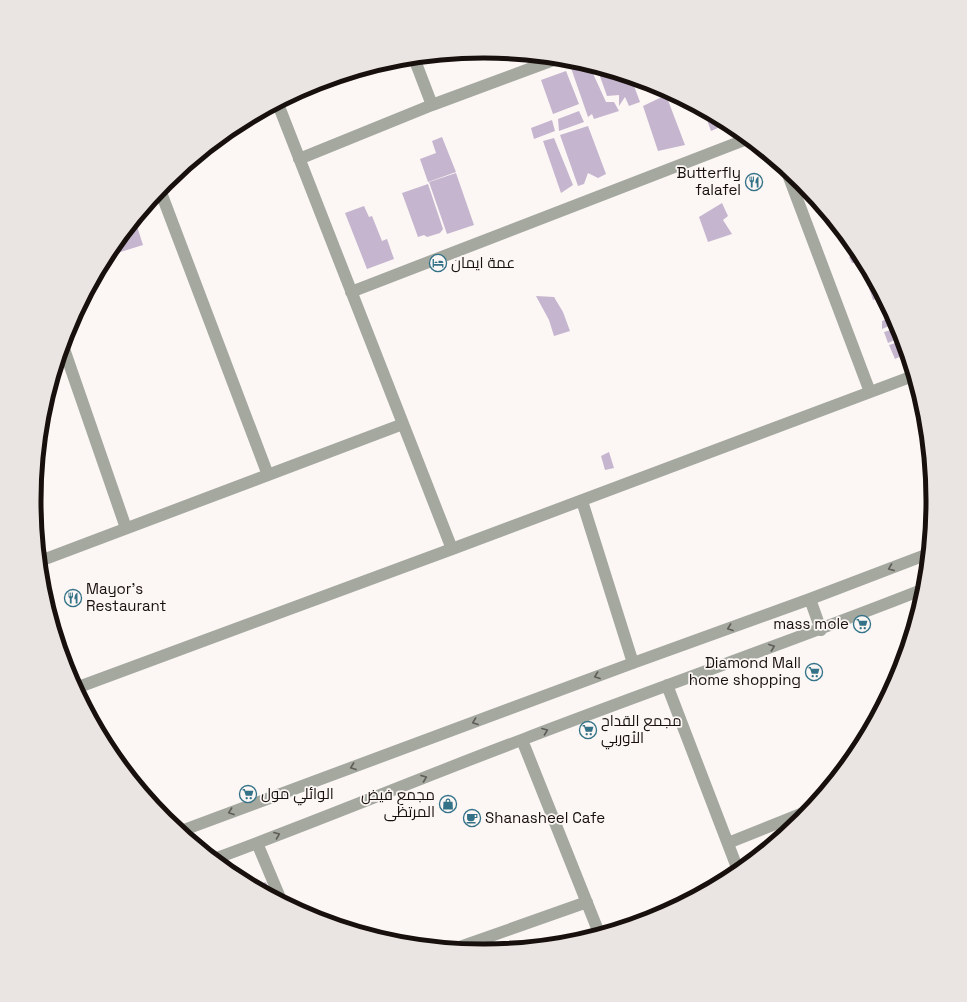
<svg xmlns="http://www.w3.org/2000/svg" width="967" height="1002" font-family="'Space Grotesk',Cairo,sans-serif">
<style>
.building{fill:#c5b5cf}
.lines{fill:none;stroke-linecap:round;stroke-linejoin:round}
.minor{stroke:#a4a89f;stroke-width:12}
.oneway{stroke:#5e5c56}
.labels{text-anchor:middle;stroke-width:3.5;stroke-linejoin:round;paint-order:stroke}
.poi-label{font-size:15px;fill:#18100d;stroke:#fcf7f5;text-anchor:start}
.rim{fill:none;stroke:#18100d;stroke-width:5}
</style>
<rect width="100%" height="100%" fill="#fcf7f5"/>
<path class="building" d="M 590,67 L 606,102 L 614,102 L 619,111 L 594,119 L 592,114 L 588,117 L 571,68 Z
M 597,68 L 631,78 L 640,102 L 629,106 L 625,97 L 619,106 L 619,95 L 607,96 Z
M 566,71 L 579,104 L 553,114 L 541,80 Z
M 666,95 L 685,145 L 658,151 L 643,106 Z
M 579,111 L 584,122 L 559,131 L 558,119 Z
M 704,112 L 717,119 L 727,124 L 711,131 Z
M 552,120 L 555,131 L 534,139 L 531,128 Z
M 588,126 L 606,174 L 598,178 L 588,173 L 584,184 L 578,186 L 560,135 Z
M 442,137 L 456,172 L 428,182 L 420,159 L 436,153 L 432,141 Z
M 554,138 L 573,185 L 561,193 L 543,141 Z
M 456,173 L 474,225 L 447,234 L 429,182 Z
M 428,184 L 443,229 L 440,233 L 427,237 L 424,235 L 418,237 L 402,193 Z
M 722,203 L 728,216 L 723,220 L 732,234 L 708,242 L 699,217 Z
M 364,206 L 369,217 L 372,216 L 382,241 L 387,239 L 394,259 L 367,269 L 345,213 Z
M 136,223 L 143,245 L 114,254 L 114,247 L 122,245 L 120,238 L 132,225 Z
M 835,224 L 845,237 L 840,239 Z
M 852,246 L 857,251 L 870,275 L 864,277 L 857,263 L 852,263 L 849,257 L 855,254 Z
M 871,277 L 874,283 L 868,286 L 865,279 Z
M 876,286 L 882,297 L 873,300 L 869,288 Z
M 536,296 L 554,297 L 563,312 L 570,331 L 554,336 L 549,320 Z
M 892,317 L 896,323 L 882,329 L 882,321 Z
M 896,324 L 901,337 L 888,343 L 884,332 L 894,329 L 893,325 Z
M 902,341 L 910,365 L 906,367 L 899,357 L 895,359 L 889,345 Z
M 609,452 L 614,468 L 605,470 L 601,456 Z
M 266,882 L 270,894 L 255,886 Z"/>
<g class="lines">
<path class="minor" d="M 414,58 L 432,105
M 278,104 L 452,549
M 299,159 L 432,105 L 556,59
M 787,172 L 870,392
M 160,190 L 268,475
M 351,292 L 747,139
M 63,346 L 126,528
M 582,501 L 633,663
M 40,561 L 403,424
M 810,599 L 821,630
M 667,685 L 738,870
M 76,688 L 452,549 L 913,376
M 522,740 L 599,933
M 181,831 L 633,663 L 810,599 L 928,554
M 257,843 L 281,900
M 728,843 L 808,811
M 214,859 C 318,821 420,778 524,739 C 657,688 792,641 924,589
M 457,948 L 587,902"/>
</g>
<defs><path id="oneway-chevron" d="M-2-3.5L2.5 0L-2 3.5" fill="none" stroke-width="1.6" stroke-linecap="round" stroke-linejoin="round"/></defs>
<g class="oneway">
<use href="#oneway-chevron" transform="translate(891 568) rotate(159)"/>
<use href="#oneway-chevron" transform="translate(730 628) rotate(160)"/>
<use href="#oneway-chevron" transform="translate(772 647) rotate(-20)"/>
<use href="#oneway-chevron" transform="translate(597 676) rotate(160)"/>
<use href="#oneway-chevron" transform="translate(475 722) rotate(160)"/>
<use href="#oneway-chevron" transform="translate(545 731) rotate(-21)"/>
<use href="#oneway-chevron" transform="translate(353 767) rotate(160)"/>
<use href="#oneway-chevron" transform="translate(424 778) rotate(-21)"/>
<use href="#oneway-chevron" transform="translate(231 812) rotate(160)"/>
<use href="#oneway-chevron" transform="translate(277 835) rotate(-21)"/>
</g>
<defs>
<g id="restaurant-ring" transform="scale(0.9)"><circle r="9.5" fill="#fcf7f5" stroke="#337287" stroke-width="1.5"/><path d="M-5-6h1v4h1v-4h1v4h1v-4h1v5L-1.5 .5V6h-2V.5L-5-1ZM5-6V6H3V1.5H1.5Q1.5-4 5-6Z" fill="#337287"/></g>
<g id="hotel-ring" transform="scale(0.9)"><circle r="9.5" fill="#fcf7f5" stroke="#337287" stroke-width="1.5"/><path d="M-6-4.5h1.5V1H6V5H4.5V3h-9V5H-6ZM-4 0a1.8 1.8 0 1 1 3.6 0ZM.5 0V-2.5h3Q6-2.5 6 0Z" fill="#337287"/></g>
<g id="supermarket-ring" transform="scale(0.9)"><circle r="9.5" fill="#fcf7f5" stroke="#337287" stroke-width="1.5"/><path d="M-6-5.5h2.5l.6 2H6L4.5 2H-2.5L-4.4-4H-6ZM-1.5 3.2a1.3 1.3 0 1 0 .1 0ZM3 3.2a1.3 1.3 0 1 0 .1 0Z" fill="#337287"/></g>
<g id="shop-ring" transform="scale(0.9)"><circle r="9.5" fill="#fcf7f5" stroke="#337287" stroke-width="1.5"/><path d="M-5-2.5h2.3a2.7 3.5 0 0 1 5.4 0H5L5.5 6h-11ZM-1.5-2.5h3a1.5 2.3 0 0 0-3 0Z" fill="#337287"/></g>
<g id="cafe-ring" transform="scale(0.9)"><circle r="9.5" fill="#fcf7f5" stroke="#337287" stroke-width="1.5"/><path d="M-5.5-4.5H6V0H3Q3 3.5 0 3.5H-2.5Q-5.5 3.5-5.5 0ZM3-3.2v2h1.7v-2ZM-6 4.5H4V6H-6Z" fill="#337287"/></g>
</defs>
<g fill-rule="evenodd">
<use href="#restaurant-ring" x="754" y="182"/>
<use href="#hotel-ring" x="438" y="263"/>
<use href="#restaurant-ring" x="73" y="598"/>
<use href="#supermarket-ring" x="862" y="624"/>
<use href="#supermarket-ring" x="814" y="672"/>
<use href="#supermarket-ring" x="588" y="730"/>
<use href="#supermarket-ring" x="248" y="794"/>
<use href="#shop-ring" x="448" y="804"/>
<use href="#cafe-ring" x="472" y="818"/>
</g>
<g class="labels">
<g class="poi-label">
<text x="741" y="178" text-anchor="end">Butterfly<tspan x="741" dy="17">falafel</tspan></text>
<text x="451" y="268">عمة ايمان</text>
<text x="86" y="594">Mayor's<tspan x="86" dy="17">Restaurant</tspan></text>
<text x="849" y="629" text-anchor="end">mass mole</text>
<text x="801" y="668" text-anchor="end">Diamond Mall<tspan x="801" dy="17">home shopping</tspan></text>
<text x="601" y="726">مجمع القداح<tspan x="601" dy="17">الأوربي</tspan></text>
<text x="261" y="799">الوائلي مول</text>
<text x="435" y="800" text-anchor="end">مجمع فيض<tspan x="435" dy="17">المرتظى</tspan></text>
<text x="485" y="823">Shanasheel Cafe</text>
</g>
</g>
<path d="M0 0H967V1002H0ZM483 58H484A442 442 0 0 1 926 500V502A442 442 0 0 1 484 944H483A442 442 0 0 1 41 502V500A442 442 0 0 1 483 58Z" fill="#eae5e2" fill-rule="evenodd"/>
<path class="rim" d="M483 58H484A442 442 0 0 1 926 500V502A442 442 0 0 1 484 944H483A442 442 0 0 1 41 502V500A442 442 0 0 1 483 58Z"/>
</svg>
